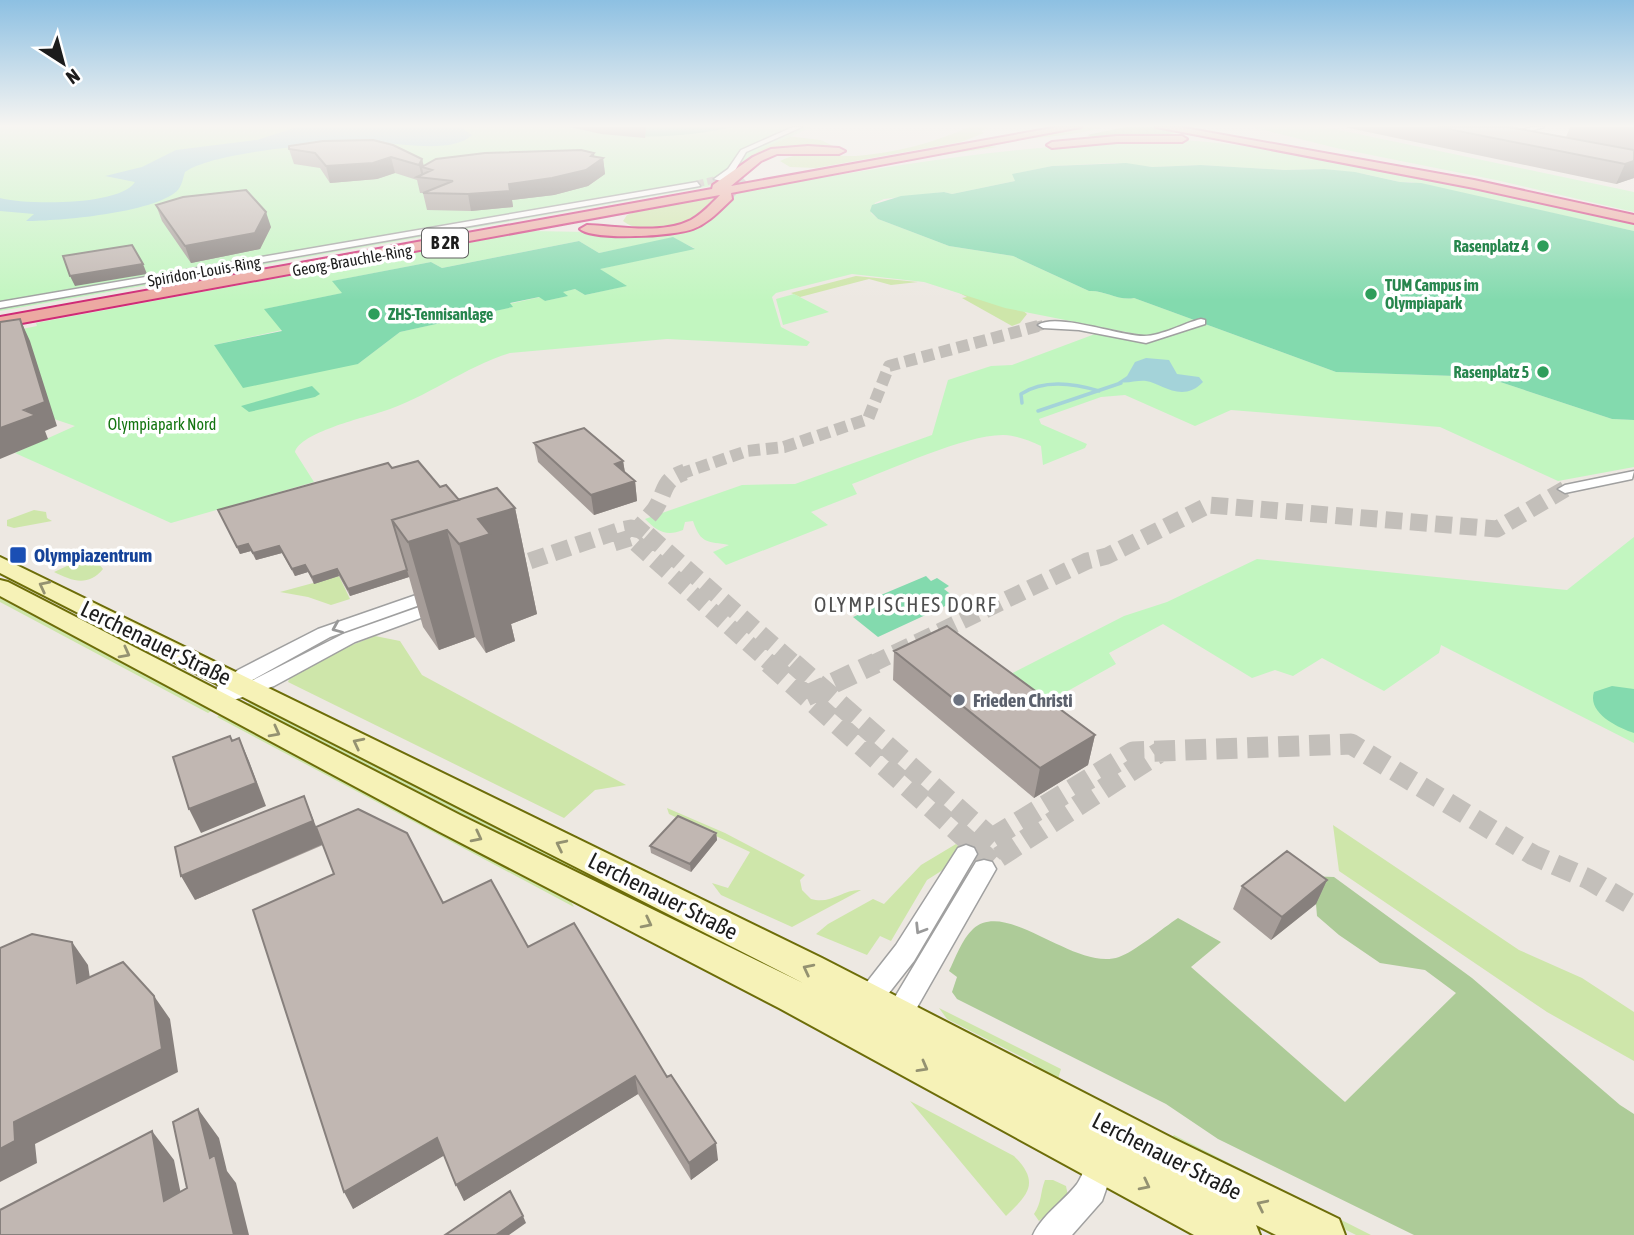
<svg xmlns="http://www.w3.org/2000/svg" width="1634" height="1235" font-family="'Asap Condensed',sans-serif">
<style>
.grass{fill:#cee6aa}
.forest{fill:#adcb98}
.park{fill:#c2f6c0;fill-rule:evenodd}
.pitch{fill:#83daae}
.water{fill:#a4d3d9}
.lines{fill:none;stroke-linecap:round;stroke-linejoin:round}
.stream{stroke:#a4d3d9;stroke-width:3.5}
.minor-tunnel-far4{stroke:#c3bfba;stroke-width:7;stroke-dasharray:7 3.5;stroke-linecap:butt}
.minor-tunnel-far3{stroke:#c3bfba;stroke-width:10;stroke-dasharray:10 4.5;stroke-linecap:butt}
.minor-tunnel-far2{stroke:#c3bfba;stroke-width:12;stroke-dasharray:12 6;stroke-linecap:butt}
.minor-tunnel-far1{stroke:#c3bfba;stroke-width:17;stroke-dasharray:17 8;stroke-linecap:butt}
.minor-tunnel{stroke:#c3bfba;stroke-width:21;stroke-dasharray:21 10;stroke-linecap:butt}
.trunk-tunnel{stroke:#c3bfba;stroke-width:11;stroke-dasharray:11 6;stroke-linecap:butt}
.minor-casing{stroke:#a0a0a0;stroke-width:3}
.secondary-casing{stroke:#6d6d09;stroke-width:4}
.trunk-casing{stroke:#cf2b76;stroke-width:4}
.minor{fill:#fff;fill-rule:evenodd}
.secondary{fill:#f6f2b7;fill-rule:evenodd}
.trunk{fill:#eca9a2;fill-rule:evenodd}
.wall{fill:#a69d99}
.shaded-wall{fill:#87807d}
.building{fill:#c1b7b2;stroke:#87807d;stroke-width:2}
.oneway{stroke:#949271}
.oneway2{stroke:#999}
.leisure-dot{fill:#2e9e5b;stroke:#fff;stroke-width:2.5}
.transit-dot{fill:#1a4fb4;stroke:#fff;stroke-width:2.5}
.worship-dot{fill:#6b7280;stroke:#fff;stroke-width:2.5}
.labels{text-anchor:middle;stroke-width:7;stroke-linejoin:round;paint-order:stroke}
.far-leisure-label{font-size:16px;font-weight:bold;fill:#27864d;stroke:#fff;text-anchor:end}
.far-street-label{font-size:16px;fill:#1c1c1c;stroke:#fff}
.far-park-label{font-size:16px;fill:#137510;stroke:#fff}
.shield{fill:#fff;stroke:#606060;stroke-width:2}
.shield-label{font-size:18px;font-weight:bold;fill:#1c1c1c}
.transit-label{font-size:19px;font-weight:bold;fill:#164399;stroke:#fff;text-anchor:start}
.worship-label{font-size:19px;font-weight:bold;fill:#5b616d;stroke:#fff;text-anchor:start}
.neighbourhood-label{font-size:21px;letter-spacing:2px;fill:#4f4f4f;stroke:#fff}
.near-street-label{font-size:23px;fill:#1c1c1c;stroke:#fff}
</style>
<rect width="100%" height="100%" fill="#ede8e2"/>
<path class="grass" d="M 969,127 L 990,127 L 981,131 L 984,133 L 961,142 L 816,168 L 790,167 L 780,161 C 802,149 833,157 856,156 C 894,153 934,143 969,127 Z
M 1083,127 L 1103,127 C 1065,139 1027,135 990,146 L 997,147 L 889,163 Z
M 787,136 L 821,140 L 835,147 L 771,152 L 728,176 L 742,155 Z
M 716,197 L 718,198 C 710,205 702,215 693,221 C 676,231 639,234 623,221 L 627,215 L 635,212 Z
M 911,267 L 1022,310 L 1027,314 L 1020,323 L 1012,326 L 962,298 L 967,297 Z
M 852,277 L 856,276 L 918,282 L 891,285 L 869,279 L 800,297 L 791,293 Z
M 34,510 L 46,512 L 47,518 L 52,521 L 14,528 L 7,526 L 7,520 Z
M 87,563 L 99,564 L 103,569 C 88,587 72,581 54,572 L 67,566 Z
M 339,576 L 350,599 L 331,605 L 308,597 L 280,592 Z
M 0,598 L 213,710 L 208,713 L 0,602 Z
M 375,636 L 400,641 L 422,675 L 626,785 L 595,790 L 564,818 L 288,682 L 290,677 L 334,652 Z
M 254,701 L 793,974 L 790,978 L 573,869 L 556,868 L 253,712 L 248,703 Z
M 221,714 L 567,895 L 574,907 L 217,717 Z
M 667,808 L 725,833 L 805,875 L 800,880 L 802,890 L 811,899 C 831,905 843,889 861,890 L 792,927 L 721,895 L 712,883 L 728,888 L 750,852 L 669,814 Z
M 1333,825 L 1519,950 L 1582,978 L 1634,1012 L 1634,1061 L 1547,1012 L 1339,871 Z
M 956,844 L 968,854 L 927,880 L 891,941 L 880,936 L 867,955 L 816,934 L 828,924 L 873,899 L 884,904 L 921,865 Z
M 939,1008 L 1061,1069 L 1056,1085 L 1032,1062 L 947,1019 Z
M 910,1101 L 1014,1156 C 1040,1182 1029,1194 1006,1216 Z
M 1174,1135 L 1371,1235 L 1356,1235 L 1170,1141 Z
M 1045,1180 L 1053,1180 L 1066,1186 L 1068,1196 L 1039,1221 L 1034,1214 C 1042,1202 1040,1193 1045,1180 Z"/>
<path class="forest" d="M 1125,127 L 1154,127 L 1175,133 L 1170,134 L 1172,137 L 1097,139 L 1087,135 Z
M 1277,875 L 1334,877 L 1472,978 L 1620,1105 L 1634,1114 L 1634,1235 L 1414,1235 L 1218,1139 L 1166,1104 L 957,999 L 952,992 L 957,977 L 949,971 C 955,959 962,939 973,929 C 1007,898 1075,972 1119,957 C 1134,952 1163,928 1178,918 L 1221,942 L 1191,967 L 1345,1102 L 1456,993 L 1425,970 L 1380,963 L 1339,935 L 1317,916 L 1316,904 Z"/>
<path class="park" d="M 0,127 L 811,127 C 791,138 769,143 750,156 C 738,166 731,178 717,185 L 0,311 Z
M 1252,127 L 1325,127 L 1634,192 L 1634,212 L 1496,180 L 1336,148 Z
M 1183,140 C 1331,151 1488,190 1634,221 L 1634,231 L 1411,182 L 1400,182 L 1365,174 L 1324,169 L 1285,170 L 1201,165 L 1152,167 L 1115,163 L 1052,166 L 1013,174 L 1015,181 L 952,194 L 944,192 L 884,199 L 875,203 L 871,213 L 878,219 L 949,246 L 1013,256 L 1089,291 C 1105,290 1118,301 1134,298 L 1336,372 L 1485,377 L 1612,419 L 1634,420 L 1634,467 L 1558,481 L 1440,427 L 1231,410 L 1195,426 L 1125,395 L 1101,397 L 1039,419 L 1041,424 L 1087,444 L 1085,448 L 1043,465 L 1041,446 C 1028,440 1018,436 1004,435 C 967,434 890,470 852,484 L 857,494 L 811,512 L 828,525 L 726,565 L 713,552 L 729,545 C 708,541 701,545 693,521 L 685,522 L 683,530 C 666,537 657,531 645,519 L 742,485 L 795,484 L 932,435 L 948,380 L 991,366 L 1012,365 L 1095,334 L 1155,342 L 1146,336 L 1005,308 L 924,282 L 852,274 L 776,293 L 772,297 L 781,327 L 810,342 L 807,346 L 667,339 L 510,353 C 464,367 427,398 381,412 C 362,418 300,433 295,452 L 314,482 L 171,523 L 15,453 L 75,426 L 54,419 L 17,330 L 37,326 L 36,323 L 531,231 L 647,233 L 705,222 L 733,196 L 731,194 C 881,166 1030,142 1183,140 ZM 673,238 L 694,248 L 599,269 L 625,286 L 585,295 L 575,289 L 562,292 L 567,296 L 545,301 L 540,297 L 509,304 L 512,307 L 400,332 L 358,364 L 214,345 L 282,330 L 265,309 L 343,293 L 333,281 L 431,262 L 442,268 L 579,241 L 599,253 Z
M 794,294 L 829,312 L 783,325 L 776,299 Z
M 1634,537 L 1634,743 L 1441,645 L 1439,653 L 1384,691 L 1322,658 L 1293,676 L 1275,670 L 1252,678 L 1163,624 L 1109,653 L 1116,664 L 1032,711 L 995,682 L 1124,616 L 1167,602 L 1257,559 L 1567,590 Z"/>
<path class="pitch" d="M 569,127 L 733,127 C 678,139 624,140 569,127 Z
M 1126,163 L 1152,167 L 1201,165 L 1285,170 L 1324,169 L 1355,172 L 1400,182 L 1421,183 L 1634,231 L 1634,420 L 1612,419 L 1485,377 L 1336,372 L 1134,298 C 1118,301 1105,290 1089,291 L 1013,256 L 949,246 L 878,219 L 870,211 L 872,205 L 901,196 L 944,192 L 952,194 L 1015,181 L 1012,174 L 1052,166 Z
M 673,237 L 695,249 L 600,269 L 627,286 L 585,295 L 575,289 L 563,292 L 568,296 L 545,301 L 539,297 L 510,303 L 513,307 L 400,332 L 358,364 L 243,388 L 214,345 L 282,331 L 264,309 L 342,293 L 332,281 L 431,262 L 442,268 L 579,241 L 599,253 Z
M 312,386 L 320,394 L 315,397 L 249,412 L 241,406 Z
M 926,576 L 931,581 L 937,578 L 949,586 L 944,589 L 958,600 L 878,637 L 853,617 L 869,610 L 862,603 Z
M 1612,686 L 1634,689 L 1634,733 C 1618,728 1587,713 1594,692 Z"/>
<path class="water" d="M 297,127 L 460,127 L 472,135 C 454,153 406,144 382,143 C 342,141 216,150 185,172 C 183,178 182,186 177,191 C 153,213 59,221 26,221 L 34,214 L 0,211 L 0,198 C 26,205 120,206 135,182 L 105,176 L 142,167 L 176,150 L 257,140 Z
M 1146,358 L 1169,360 L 1177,374 L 1199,377 L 1203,382 C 1182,404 1161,383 1146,381 C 1137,380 1128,384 1118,382 L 1127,376 L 1135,362 Z"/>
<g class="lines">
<path class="stream" d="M 1022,403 L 1021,394 C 1044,379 1073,383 1099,391
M 1038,411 L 1121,383"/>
<path class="minor-tunnel-far4" d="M 697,184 L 718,179"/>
<path class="minor-tunnel-far3" d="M 1035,327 L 1043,325"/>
<path class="minor-tunnel-far2" d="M 680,474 L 747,451 L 784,447 L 868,419 L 889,366 L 1042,325"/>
<path class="minor-tunnel-far1" d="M 633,535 C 640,526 648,518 655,509 C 667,491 661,480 685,472
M 614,543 L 630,538 L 771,664
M 506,569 L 621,530 L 631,528 L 644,531 L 795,664
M 872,664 L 1087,561 L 1107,556 L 1209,505 L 1497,529 L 1565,489"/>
<path class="minor-tunnel" d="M 769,663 L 992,862
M 793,663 L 1007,852
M 806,696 L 876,663
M 966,854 L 1133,752 L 1351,744 L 1533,855 L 1588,879 L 1634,906
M 999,857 L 1160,752"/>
<path class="trunk-tunnel" d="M 727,196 L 744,179"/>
<g class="minor-casing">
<path id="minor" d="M 793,127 L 802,127 L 746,152 L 734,172 L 721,181 L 714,179 L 728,169 L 741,150 Z
M 1532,127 L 1544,127 L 1513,136 L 1510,134 Z
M 697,182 L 700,186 L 0,308 L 0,302 Z
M 1201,319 L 1205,320 L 1205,324 L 1146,343 L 1079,330 L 1043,328 L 1038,325 C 1056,312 1120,336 1144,336 C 1162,336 1184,323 1201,319 Z
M 1634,471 L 1632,479 L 1565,493 L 1558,489 L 1565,485 Z
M 439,587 L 447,592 L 445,596 L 330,637 L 247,683 L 343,634 L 439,600 L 448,605 L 445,609 L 355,642 L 274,686 L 214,707 L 207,706 L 204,701 L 207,696 L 216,693 L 217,687 L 238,670 L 318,629 Z
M 966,845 L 974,848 L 977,854 L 914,961 L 874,1012 L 865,1016 L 856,1012 L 852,1004 L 856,996 L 896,945 L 958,848 Z
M 984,860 L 992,862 L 996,869 L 907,1025 L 894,1030 L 885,1027 L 881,1018 L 889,1007 L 976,862 Z
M 1102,1143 L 1112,1148 L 1117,1158 L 1102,1201 L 1072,1235 L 1033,1235 C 1042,1215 1063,1202 1077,1184 C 1084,1174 1087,1159 1092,1148 Z"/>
</g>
<g class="secondary-casing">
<path id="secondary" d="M 0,557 L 822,958 L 1174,1139 L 1339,1219 L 1345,1235 L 1276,1235 L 1256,1225 L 1260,1235 L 1194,1235 L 779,1008 L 438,831 L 0,596 L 0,580 L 8,582 L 460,815 L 803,983 L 0,573 Z"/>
</g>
<g class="trunk-casing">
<path id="trunk" d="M 1058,127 L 1081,127 L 731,193 L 732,199 C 720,210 709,223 693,229 C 675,236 593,241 580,229 L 587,225 C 619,226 661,235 691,220 C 702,214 711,204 720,195 L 0,327 L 0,317 L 712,189 L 713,185 L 753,157 L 771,149 L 808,146 L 839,148 L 845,151 L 839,154 L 777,154 L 761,161 L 731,186 Z
M 1156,127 L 1179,127 L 1474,180 L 1634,215 L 1634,223 L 1474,188 Z
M 1117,136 L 1182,136 L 1187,139 L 1182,142 L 1117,142 L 1052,148 L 1047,145 L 1052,142 Z"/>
</g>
<use href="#minor" class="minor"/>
<use href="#secondary" class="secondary"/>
<use href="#trunk" class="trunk"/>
</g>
<path class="wall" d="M 571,127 L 646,127 L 646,129 L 645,138 L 601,134 Z
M 1344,127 L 1509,127 L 1569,138 L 1566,137 L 1570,127 L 1634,127 L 1634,178 L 1616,184 Z
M 289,149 L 422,159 L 424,166 L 594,157 L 603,158 L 605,174 L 588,186 L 554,195 L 512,200 L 513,207 L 471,211 L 427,210 L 423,193 L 420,193 L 417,180 L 395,173 L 377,179 L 330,183 L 320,168 L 294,164 Z
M 156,205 L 271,227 L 260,249 L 191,263 L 162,221 Z
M 534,443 L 623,461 L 625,472 L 635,481 L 637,501 L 594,515 L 538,462 Z
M 392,468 L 440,487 L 459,500 L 515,508 L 537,614 L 511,624 L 515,641 L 486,653 L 475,637 L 439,650 L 423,627 L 409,577 L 350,596 L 339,576 L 314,584 L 308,572 L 295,576 L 282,553 L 256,560 L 251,551 L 240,554 L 218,510 Z
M 894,651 L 1095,735 L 1088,765 L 1034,798 L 893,680 Z
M 316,826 L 443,903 L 528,947 L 667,1077 L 718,1160 L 691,1180 L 638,1094 L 464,1201 L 444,1155 L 353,1209 L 334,874 L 323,845 L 195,900 Z
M 716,833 L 717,840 L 691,872 L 651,853 L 650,846 Z
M 1327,880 L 1316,904 L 1271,940 L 1233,909 L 1242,886 Z"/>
<path class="shaded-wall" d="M 594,153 L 595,164 L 603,158 L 605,174 L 588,186 L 554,195 L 512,200 L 513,207 L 471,211 L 468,194 L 509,184 L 591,156 Z
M 391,157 L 395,173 L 377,179 L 330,183 L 326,166 Z
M 422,159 L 424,168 L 422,167 L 424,178 L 422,177 L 419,165 Z
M 1634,161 L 1634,178 L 1616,184 L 1625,164 Z
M 266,212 L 271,227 L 260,249 L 191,263 L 185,246 Z
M 143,264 L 147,274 L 75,286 L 70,276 Z
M 20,319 L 30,341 L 57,426 L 45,431 L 48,439 L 0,459 L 0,428 L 24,410 Z
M 623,461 L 626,480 L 615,464 Z
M 635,481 L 637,501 L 594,515 L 591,495 Z
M 515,508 L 537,614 L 511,624 L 515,641 L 486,653 L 459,544 L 478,519 Z
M 447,530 L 475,637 L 439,650 L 408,542 Z
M 248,544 L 251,551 L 240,554 L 237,547 Z
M 279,546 L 282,553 L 256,560 L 253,553 Z
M 305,565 L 308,572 L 295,576 L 292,569 Z
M 337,569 L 339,576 L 314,584 L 312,577 Z
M 407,570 L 409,577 L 350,596 L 348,589 Z
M 1095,735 L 1088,765 L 1034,798 L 1040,768 Z
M 239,738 L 249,761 L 266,806 L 201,833 L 189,809 Z
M 304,796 L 323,844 L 195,900 L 181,876 Z
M 716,833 L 717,840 L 691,872 L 690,864 Z
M 1327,880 L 1316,904 L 1271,940 L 1282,917 Z
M 72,942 L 88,965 L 94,1006 L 77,983 Z
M 154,996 L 170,1019 L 178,1072 L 35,1144 L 37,1163 L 0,1182 L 0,1149 L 14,1122 Z
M 635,1076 L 638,1094 L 464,1201 L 456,1185 Z
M 198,1109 L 219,1138 L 227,1171 L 236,1183 L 249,1235 L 234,1235 L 210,1158 Z
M 152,1131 L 174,1160 L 188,1229 L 164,1201 Z
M 437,1138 L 445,1155 L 353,1209 L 344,1192 Z
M 716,1143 L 718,1160 L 691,1180 L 689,1163 Z
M 523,1216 L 526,1223 L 509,1235 L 496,1235 Z"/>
<path class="building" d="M 1438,127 L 1509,127 L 1634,150 L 1634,161 L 1625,164 Z
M 373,140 L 393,145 L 422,159 L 419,165 L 391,157 L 373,163 L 326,166 L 315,153 L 289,149 L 289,146 L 323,141 Z
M 581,150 L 594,153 L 591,156 L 603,158 L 586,170 L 552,178 L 509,184 L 510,191 L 468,194 L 423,193 L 453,181 L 417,177 L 432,170 L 422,167 L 436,159 L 485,153 Z
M 246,190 L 266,212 L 255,233 L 185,246 L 156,205 L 183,197 Z
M 132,245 L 143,264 L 70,276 L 63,256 Z
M 20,319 L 45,402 L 24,410 L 36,415 L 0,428 L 0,322 Z
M 584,428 L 623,461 L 615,464 L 635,481 L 591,495 L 534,443 Z
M 418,461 L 440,487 L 446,485 L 459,500 L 392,520 L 407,570 L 348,589 L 337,569 L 312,577 L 305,565 L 292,569 L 279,546 L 253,553 L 248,544 L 237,547 L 218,510 L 388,463 L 392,468 Z
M 497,488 L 515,508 L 478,519 L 490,534 L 459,544 L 447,530 L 408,542 L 392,520 Z
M 947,626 L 1095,735 L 1040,768 L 894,651 Z
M 230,736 L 232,741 L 239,738 L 256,783 L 189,809 L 173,757 Z
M 304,796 L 313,821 L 181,876 L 175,847 Z
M 358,809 L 407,833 L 443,903 L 491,880 L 528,947 L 574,923 L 667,1077 L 671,1075 L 716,1143 L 689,1163 L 635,1076 L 456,1185 L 437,1138 L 344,1192 L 253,910 L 334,874 L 316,827 Z
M 678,816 L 716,833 L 690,864 L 650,846 Z
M 1287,851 L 1327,880 L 1282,917 L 1242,886 Z
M 32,934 L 72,942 L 77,983 L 123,962 L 154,996 L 162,1049 L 14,1122 L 15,1141 L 0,1149 L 0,948 Z
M 198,1109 L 210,1158 L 215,1155 L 234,1235 L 0,1235 L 0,1210 L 152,1131 L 164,1201 L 187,1188 L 173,1122 Z
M 510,1191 L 523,1216 L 496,1235 L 445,1235 Z"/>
<defs><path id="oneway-chevron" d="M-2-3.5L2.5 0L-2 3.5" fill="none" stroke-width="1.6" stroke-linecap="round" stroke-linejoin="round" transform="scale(1.75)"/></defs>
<g class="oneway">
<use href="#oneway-chevron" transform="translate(44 586) rotate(-153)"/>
<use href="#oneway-chevron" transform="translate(125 653) rotate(28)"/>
<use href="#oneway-chevron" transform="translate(275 732) rotate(28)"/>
<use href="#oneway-chevron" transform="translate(358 743) rotate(-153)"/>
<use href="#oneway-chevron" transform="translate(477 837) rotate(27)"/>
<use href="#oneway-chevron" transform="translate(561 845) rotate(-154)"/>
<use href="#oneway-chevron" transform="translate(647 923) rotate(27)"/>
<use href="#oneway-chevron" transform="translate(808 969) rotate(-153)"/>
<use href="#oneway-chevron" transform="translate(923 1067) rotate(29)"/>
<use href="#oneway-chevron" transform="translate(1145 1185) rotate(27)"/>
<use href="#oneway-chevron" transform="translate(1262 1205) rotate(-154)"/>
</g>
<g class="oneway2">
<use href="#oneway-chevron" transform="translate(337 628) rotate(157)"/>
<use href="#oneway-chevron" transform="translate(920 929) rotate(122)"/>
</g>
<linearGradient id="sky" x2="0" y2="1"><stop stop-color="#8dc0e2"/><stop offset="0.42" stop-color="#f7f5f2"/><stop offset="1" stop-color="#f7f5f2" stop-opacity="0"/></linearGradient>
<rect width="1634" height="300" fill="url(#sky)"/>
<g class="leisure-dot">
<circle cx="1543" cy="246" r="7"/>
<circle cx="1371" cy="294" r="7"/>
<circle cx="374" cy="314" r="7"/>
<circle cx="1543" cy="372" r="7"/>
</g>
<rect class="transit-dot" x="9" y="546" width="18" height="18" rx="3.5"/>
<circle class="worship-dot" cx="959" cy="700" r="7"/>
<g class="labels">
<g class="far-leisure-label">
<text x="1529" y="252">Rasenplatz 4</text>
<text x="1385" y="291" text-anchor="start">TUM Campus im<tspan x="1385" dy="18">Olympiapark</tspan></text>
<text x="388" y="320" text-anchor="start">ZHS-Tennisanlage</text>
<text x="1529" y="378">Rasenplatz 5</text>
</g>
<g class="far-street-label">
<text transform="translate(352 260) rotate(-10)" y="6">Georg-Brauchle-Ring</text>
<text transform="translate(204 271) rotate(-10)" y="6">Spiridon-Louis-Ring</text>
</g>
<g class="far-park-label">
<text x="162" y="430">Olympiapark Nord</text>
</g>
<rect class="shield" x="422" y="228.5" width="46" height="29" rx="5"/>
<g class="shield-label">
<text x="445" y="249">B 2R</text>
</g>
<g class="transit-label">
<text x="34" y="562">Olympiazentrum</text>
</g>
<g class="worship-label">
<text x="973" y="707">Frieden Christi</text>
</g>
<g class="neighbourhood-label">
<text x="906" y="612">OLYMPISCHES DORF</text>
</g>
<g class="near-street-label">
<text transform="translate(156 643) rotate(26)" y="8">Lerchenauer Straße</text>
<text transform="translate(663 896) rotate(27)" y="8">Lerchenauer Straße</text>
<text transform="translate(1167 1156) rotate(27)" y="8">Lerchenauer Straße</text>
</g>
</g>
<g transform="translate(63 63) rotate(144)" stroke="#ffffff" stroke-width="5" paint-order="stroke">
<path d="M0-5L12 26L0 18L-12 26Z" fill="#1c1c1c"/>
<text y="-10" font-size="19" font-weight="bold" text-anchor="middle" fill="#1c1c1c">N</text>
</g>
</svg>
